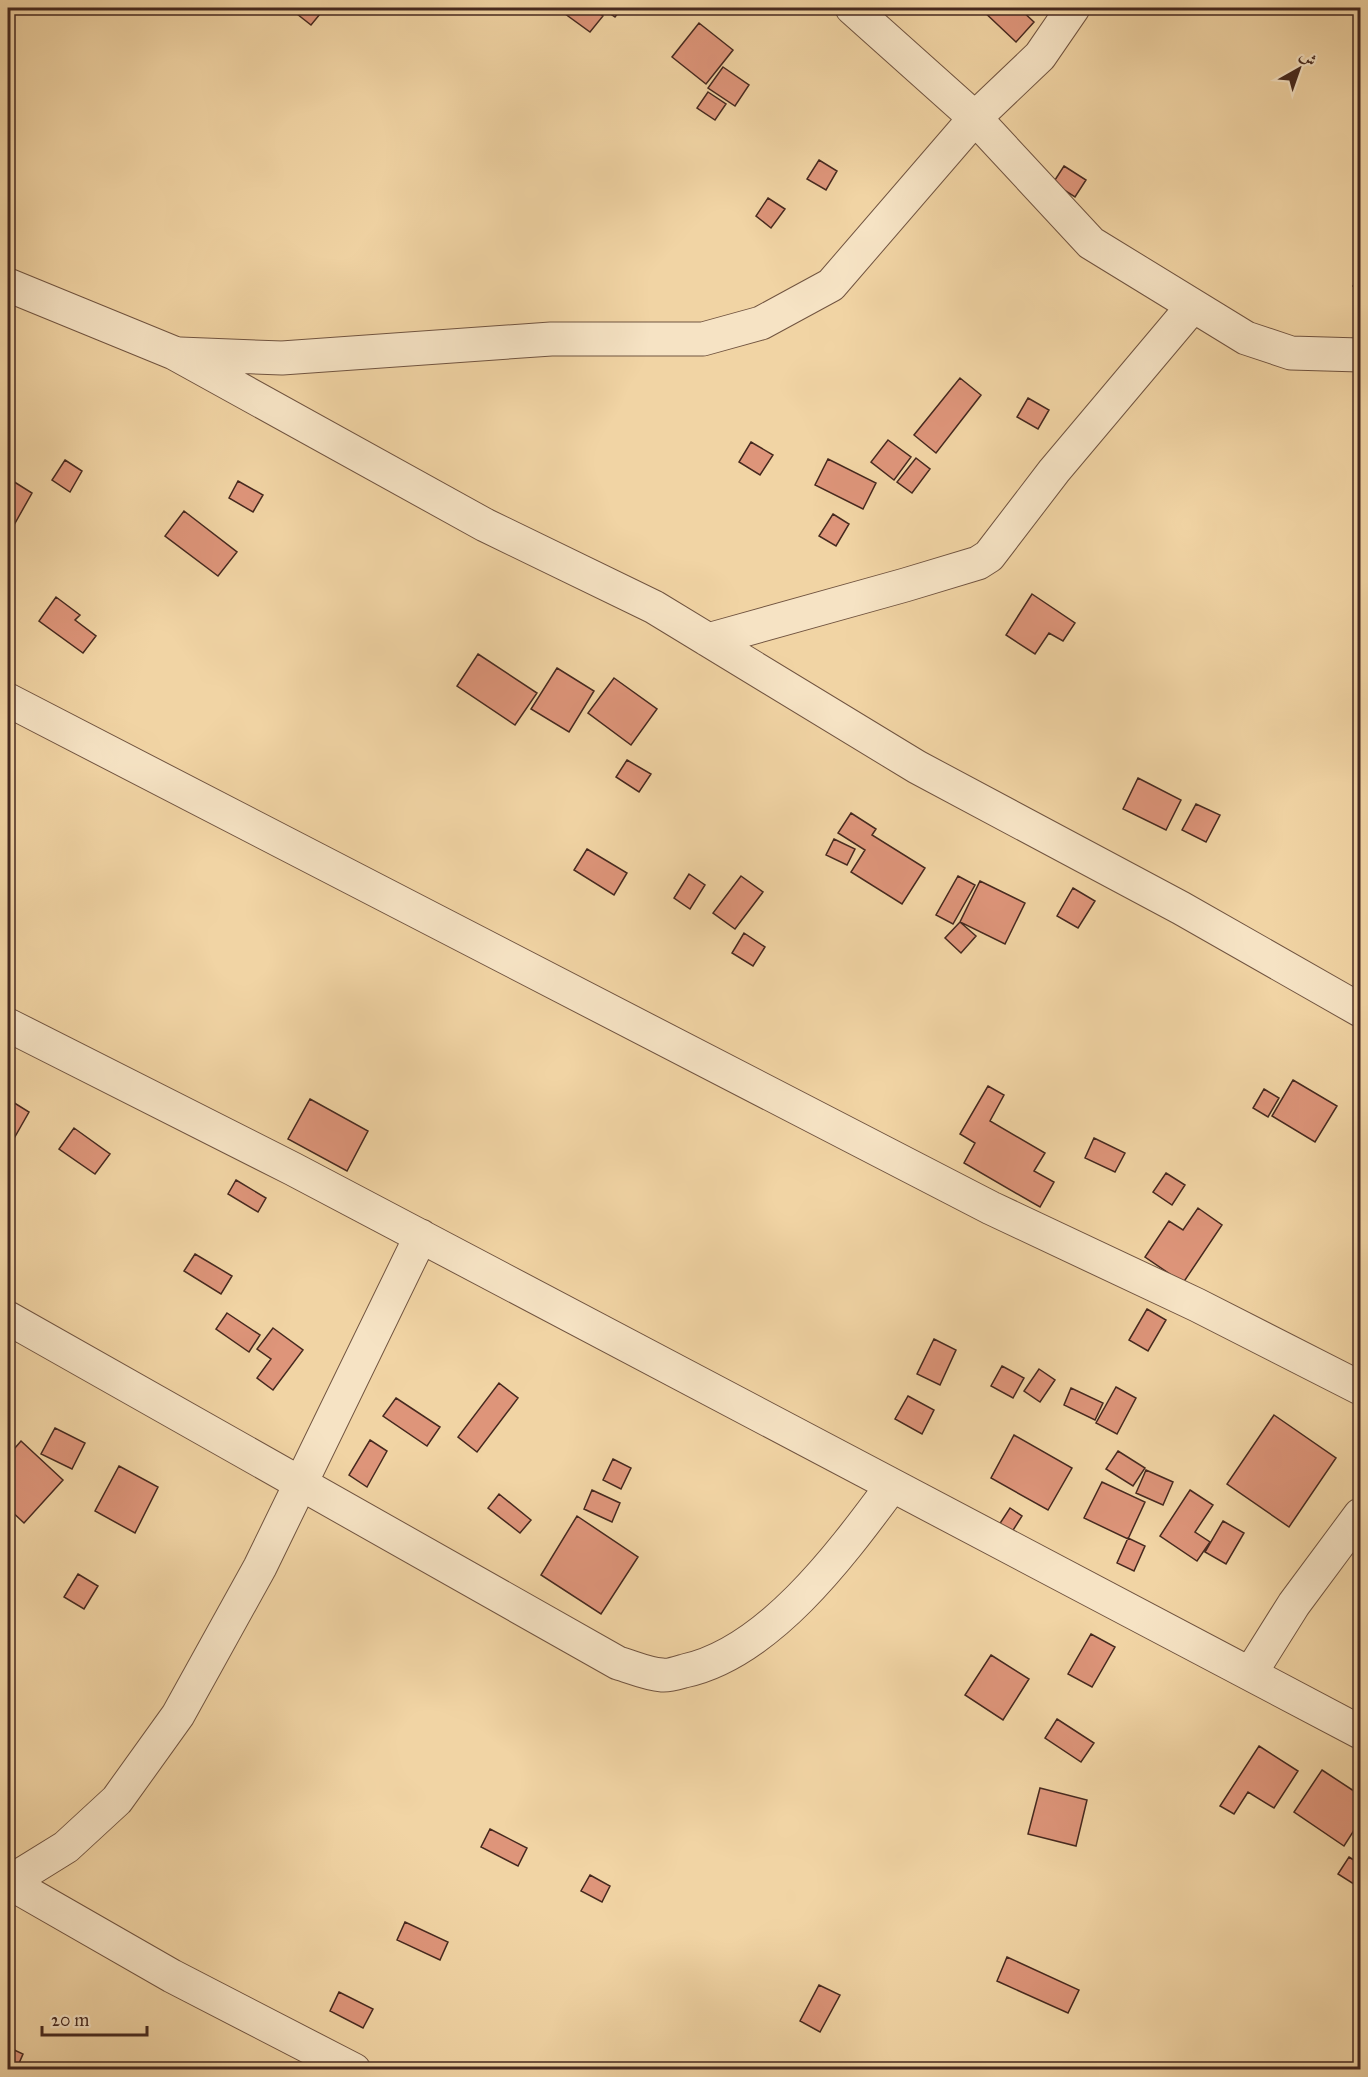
<svg xmlns="http://www.w3.org/2000/svg" width="1368" height="2077" font-family="'IM FELL Great Primer',Amiri,serif">
<style>
.building{fill:#de957a;stroke:#46291f;stroke-width:1.5}
.lines{fill:none;stroke-linecap:round;stroke-linejoin:round}
.minor-casing{stroke:#715440;stroke-width:35}
.minor{stroke:#f6e3c4;stroke-width:33}
</style>
<rect width="100%" height="100%" fill="#f1d4a4"/>
<filter id="stains"><feTurbulence type="fractalNoise" baseFrequency=".00333" numOctaves="4"/><feColorMatrix values="0 0 0 0 .2 0 0 0 0 .09 0 0 0 0 .02 0 0 0 .5 -.17"/></filter>
<radialGradient id="worn" r=".72"><stop offset=".6" stop-color="#630" stop-opacity="0"/><stop offset="1" stop-color="#630" stop-opacity=".3"/></radialGradient>
<path class="building" d="M 303,8 L 325,8 L 311,25 L 297,14 Z
M 557,8 L 592,8 L 603,16 L 590,32 Z
M 602,8 L 622,8 L 615,17 Z
M 980,8 L 1022,8 L 1020,9 L 1034,22 L 1016,42 Z
M 699,23 L 733,50 L 706,84 L 672,57 Z
M 723,67 L 749,85 L 735,106 L 708,88 Z
M 708,92 L 726,104 L 715,120 L 697,108 Z
M 819,160 L 837,171 L 826,190 L 807,179 Z
M 1064,166 L 1086,180 L 1075,197 L 1053,183 Z
M 768,198 L 785,209 L 771,228 L 756,216 Z
M 1360,275 L 1360,291 L 1353,286 Z
M 960,378 L 981,395 L 936,453 L 914,435 Z
M 1028,398 L 1049,410 L 1038,429 L 1017,417 Z
M 888,440 L 911,457 L 894,480 L 871,462 Z
M 751,442 L 773,455 L 760,475 L 739,462 Z
M 916,458 L 930,469 L 912,493 L 897,482 Z
M 828,459 L 876,483 L 863,509 L 815,485 Z
M 65,460 L 82,471 L 70,492 L 52,480 Z
M 8,478 L 32,493 L 14,525 L 8,521 Z
M 238,481 L 263,495 L 253,512 L 229,498 Z
M 184,511 L 237,552 L 218,576 L 165,536 Z
M 833,514 L 849,524 L 836,546 L 819,536 Z
M 1032,594 L 1075,623 L 1063,641 L 1049,633 L 1035,654 L 1006,635 Z
M 56,597 L 80,615 L 75,620 L 96,636 L 83,653 L 39,621 Z
M 478,654 L 537,693 L 515,725 L 457,686 Z
M 557,668 L 594,691 L 569,732 L 531,709 Z
M 614,678 L 657,709 L 631,745 L 588,713 Z
M 627,760 L 651,774 L 639,792 L 616,777 Z
M 1138,778 L 1181,800 L 1166,830 L 1123,809 Z
M 1196,804 L 1220,815 L 1206,842 L 1182,830 Z
M 851,813 L 876,829 L 872,835 L 925,868 L 902,904 L 851,872 L 865,850 L 838,833 Z
M 834,839 L 855,849 L 847,865 L 826,855 Z
M 587,849 L 627,873 L 614,895 L 574,870 Z
M 689,874 L 705,885 L 690,909 L 674,898 Z
M 741,876 L 763,892 L 735,929 L 713,913 Z
M 958,876 L 975,885 L 953,924 L 936,915 Z
M 980,881 L 1025,903 L 1005,944 L 960,922 Z
M 1073,888 L 1095,901 L 1078,928 L 1057,916 Z
M 960,922 L 976,936 L 961,953 L 945,938 Z
M 744,933 L 765,947 L 753,966 L 732,953 Z
M 1293,1080 L 1337,1106 L 1315,1142 L 1272,1116 Z
M 988,1086 L 1004,1095 L 990,1121 L 1045,1153 L 1034,1171 L 1054,1182 L 1040,1207 L 964,1163 L 975,1143 L 960,1134 Z
M 1264,1089 L 1279,1098 L 1268,1117 L 1253,1108 Z
M 8,1099 L 29,1112 L 8,1149 Z
M 310,1099 L 368,1131 L 347,1171 L 288,1139 Z
M 74,1128 L 110,1154 L 95,1174 L 59,1149 Z
M 1094,1138 L 1125,1153 L 1115,1172 L 1085,1158 Z
M 1166,1173 L 1185,1185 L 1172,1205 L 1153,1192 Z
M 236,1180 L 266,1198 L 258,1212 L 228,1194 Z
M 1198,1208 L 1222,1225 L 1183,1283 L 1145,1257 L 1169,1221 L 1183,1230 Z
M 195,1254 L 232,1276 L 221,1294 L 184,1271 Z
M 1147,1309 L 1166,1320 L 1148,1351 L 1129,1340 Z
M 227,1313 L 260,1335 L 249,1352 L 216,1329 Z
M 273,1328 L 303,1350 L 273,1390 L 257,1378 L 271,1359 L 257,1349 Z
M 934,1339 L 956,1350 L 940,1385 L 917,1374 Z
M 1002,1366 L 1024,1378 L 1013,1398 L 991,1386 Z
M 1039,1369 L 1055,1380 L 1040,1402 L 1024,1391 Z
M 499,1383 L 518,1398 L 477,1452 L 458,1437 Z
M 1116,1387 L 1136,1398 L 1117,1434 L 1096,1423 Z
M 1071,1388 L 1103,1403 L 1095,1420 L 1064,1405 Z
M 908,1396 L 934,1410 L 922,1434 L 895,1419 Z
M 396,1398 L 440,1427 L 427,1446 L 383,1416 Z
M 1274,1415 L 1336,1458 L 1289,1527 L 1227,1484 Z
M 55,1428 L 85,1443 L 72,1469 L 41,1454 Z
M 1014,1435 L 1072,1468 L 1048,1510 L 991,1478 Z
M 370,1440 L 387,1451 L 367,1487 L 349,1475 Z
M 21,1441 L 63,1480 L 24,1523 L 8,1508 L 8,1456 Z
M 1118,1451 L 1145,1468 L 1133,1486 L 1106,1469 Z
M 613,1459 L 631,1468 L 621,1489 L 603,1480 Z
M 119,1466 L 158,1487 L 135,1533 L 95,1511 Z
M 1146,1470 L 1173,1482 L 1163,1505 L 1136,1493 Z
M 1102,1482 L 1145,1502 L 1128,1539 L 1084,1518 Z
M 592,1490 L 620,1503 L 612,1522 L 584,1509 Z
M 1190,1490 L 1213,1505 L 1195,1532 L 1210,1542 L 1197,1561 L 1160,1536 Z
M 499,1494 L 531,1520 L 520,1533 L 488,1508 Z
M 1010,1508 L 1022,1516 L 1010,1535 L 997,1528 Z
M 577,1516 L 638,1557 L 601,1614 L 541,1575 Z
M 1223,1521 L 1244,1533 L 1226,1564 L 1205,1552 Z
M 1128,1538 L 1145,1546 L 1134,1571 L 1117,1563 Z
M 78,1574 L 98,1586 L 84,1609 L 64,1597 Z
M 1091,1634 L 1115,1647 L 1092,1687 L 1068,1674 Z
M 991,1655 L 1029,1679 L 1003,1720 L 965,1695 Z
M 1057,1719 L 1094,1743 L 1081,1762 L 1045,1738 Z
M 1259,1746 L 1298,1771 L 1274,1808 L 1248,1792 L 1234,1814 L 1220,1806 Z
M 1322,1770 L 1360,1795 L 1360,1821 L 1344,1846 L 1294,1812 Z
M 1040,1788 L 1087,1800 L 1076,1846 L 1028,1834 Z
M 490,1829 L 527,1848 L 518,1866 L 481,1847 Z
M 1349,1857 L 1360,1864 L 1360,1888 L 1338,1874 Z
M 590,1875 L 610,1886 L 602,1902 L 581,1891 Z
M 405,1922 L 448,1942 L 440,1960 L 397,1940 Z
M 1007,1957 L 1079,1990 L 1068,2013 L 997,1981 Z
M 819,1985 L 840,1995 L 820,2032 L 800,2021 Z
M 339,1992 L 373,2009 L 363,2028 L 330,2011 Z
M 8,2047 L 23,2054 L 16,2070 L 8,2070 Z"/>
<g class="lines">
<g class="minor-casing">
<path id="minor" d="M 852,8 L 975,118 L 1091,243 L 1246,338 L 1291,353 L 1360,355
M 8,285 L 174,353 L 485,525 L 654,607 L 917,767 L 1181,908 L 1360,1010
M 180,354 L 282,358 L 551,339 L 703,339 L 761,323 L 831,285 L 975,118 L 1040,56 L 1073,8
M 708,640 L 905,585 L 978,563 L 989,556 L 1054,471 L 1192,307
M 8,700 L 991,1208 L 1197,1305 L 1360,1388
M 8,1025 L 293,1169 L 1360,1732
M 8,1318 L 618,1663 C 632,1667 647,1674 662,1675 C 668,1676 677,1673 684,1671 C 769,1653 842,1553 891,1487
M 1250,1674 L 1294,1604 L 1360,1515
M 8,1882 L 172,1976 L 354,2070
M 8,1883 L 66,1847 L 117,1800 L 178,1715 L 260,1567 L 421,1236"/>
</g>
<use href="#minor" class="minor"/>
</g>
<rect width="1368" height="2077" fill="none" stroke="#f1d4a4" stroke-width="30"/>
<rect x="9" y="9" width="1350" height="2059" fill="none" stroke="#46291f" stroke-width="3"/>
<rect x="15" y="15" width="1338" height="2047" fill="none" stroke="#46291f" stroke-width="1.5"/>
<g transform="translate(1299 69) rotate(40)" stroke="#f6e3c4" stroke-width="4.5" paint-order="stroke">
<path d="M0-4.5L10 22L0 15L-10 22Z" fill="#46291f"/>
<text y="-9" font-size="16" font-weight="bold" text-anchor="middle" fill="#46291f">ش</text>
</g>
<path d="M42 2026v9h105v-9" fill="none" stroke="#46291f" stroke-width="3"/>
<text x="51" y="2026" font-size="18" fill="#46291f" stroke="#f6e3c4" stroke-width="4.5" paint-order="stroke">20 m</text>
<rect width="100%" height="100%" filter="url(#stains)"/>
<rect width="100%" height="100%" fill="url(#worn)"/>
</svg>
